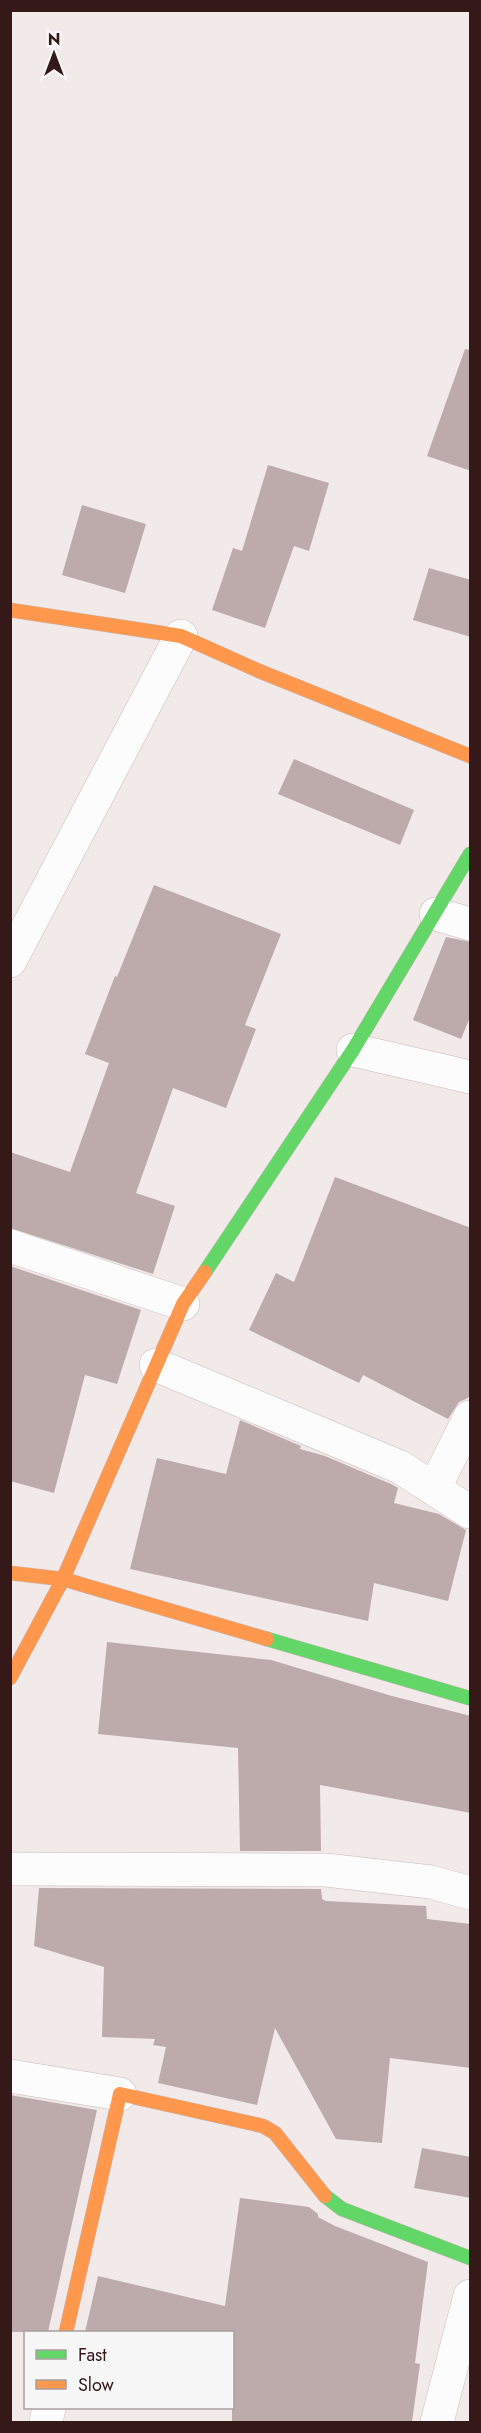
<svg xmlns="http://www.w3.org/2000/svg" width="481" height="2433" font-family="Jost,sans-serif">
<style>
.building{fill:#bdabab}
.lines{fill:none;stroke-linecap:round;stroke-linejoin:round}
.street-casing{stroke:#cab9b9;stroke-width:34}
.fast-casing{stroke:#cab9b9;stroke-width:15}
.slow-casing{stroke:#cab9b9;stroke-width:15}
.street{stroke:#fdfcfc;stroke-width:33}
.fast{stroke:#63d668;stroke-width:14}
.slow{stroke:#ff974d;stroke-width:14}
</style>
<rect width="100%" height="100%" fill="#f2e9e9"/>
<path class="building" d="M 465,349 L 471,350 L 471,471 L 427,456 Z
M 268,465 L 329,483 L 309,551 L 294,546 L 265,628 L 212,610 L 233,548 L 242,551 Z
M 82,505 L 146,524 L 125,593 L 62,575 Z
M 429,568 L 471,580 L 471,637 L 413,620 Z
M 294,759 L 414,810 L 400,845 L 278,794 Z
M 154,885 L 281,934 L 245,1025 L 256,1029 L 226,1108 L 173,1088 L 136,1193 L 175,1206 L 153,1274 L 10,1228 L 10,1152 L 70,1172 L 109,1063 L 85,1054 L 115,976 L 117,977 Z
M 446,937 L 471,942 L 471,1015 L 461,1039 L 413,1020 Z
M 335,1177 L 471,1228 L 471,1394 L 468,1398 L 459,1402 L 448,1419 L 363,1375 L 359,1383 L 249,1330 L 276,1273 L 294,1282 Z
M 10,1266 L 141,1310 L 117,1384 L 85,1375 L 54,1493 L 10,1481 Z
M 240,1420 L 301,1446 L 300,1449 L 325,1456 L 391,1484 L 398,1488 L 394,1503 L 439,1514 L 466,1530 L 448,1601 L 374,1583 L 368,1621 L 130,1569 L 157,1458 L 226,1474 Z
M 107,1642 L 271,1660 L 392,1696 L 471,1716 L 471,1813 L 320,1785 L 321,1851 L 240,1851 L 238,1748 L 98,1734 Z
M 39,1888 L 321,1889 L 322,1899 L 326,1901 L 426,1906 L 427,1919 L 471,1924 L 471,2068 L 390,2058 L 382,2143 L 336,2139 L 275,2028 L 257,2105 L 158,2083 L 166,2047 L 153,2045 L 155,2039 L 102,2037 L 104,1967 L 34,1946 Z
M 10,2095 L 97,2110 L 48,2332 L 10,2332 Z
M 422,2148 L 471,2157 L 471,2198 L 414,2188 Z
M 240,2198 L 309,2207 L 318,2214 L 318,2217 L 335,2226 L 428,2262 L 415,2363 L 420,2364 L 412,2422 L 232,2422 L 232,2332 L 85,2332 L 98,2276 L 225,2306 Z"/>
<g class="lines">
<g class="street-casing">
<path id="street" d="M 436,914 L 470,924
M 10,961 L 181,636
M 353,1050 L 470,1077
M 10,1246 L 183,1304
M 156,1365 L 400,1467 L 470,1512
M 434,1489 L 470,1417
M 10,1869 L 326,1870 L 431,1882 L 470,1893
M 10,2076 L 120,2094
M 46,2422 L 49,2408
M 437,2422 L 470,2296"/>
</g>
<g class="fast-casing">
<path id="fast" d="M 205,1272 L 353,1050 L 470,854
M 267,1639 L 469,1698
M 325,2196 L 342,2209 L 470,2258"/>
</g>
<g class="slow-casing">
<path id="slow" d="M 10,610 L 181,636 L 259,671 L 470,756
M 10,1573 L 63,1579 L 267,1639
M 10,1678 L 63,1579 L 183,1304 L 205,1272
M 66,2332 L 120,2094 L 263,2126 L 275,2133 L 325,2196"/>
</g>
<use href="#street" class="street"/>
<use href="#fast" class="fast"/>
<use href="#slow" class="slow"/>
</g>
<rect width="481" height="2433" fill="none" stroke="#351919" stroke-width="24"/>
<rect x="24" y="2331" width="210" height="78" fill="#f7f7f7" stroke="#a99e9e" stroke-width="1.5"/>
<rect x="36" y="2350" width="30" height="9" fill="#63d668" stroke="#a99e9e" stroke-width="1.5"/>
<text x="78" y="2361" font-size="18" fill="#351919">Fast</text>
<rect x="36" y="2380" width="30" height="9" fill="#ff974d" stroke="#a99e9e" stroke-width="1.5"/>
<text x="78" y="2391" font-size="18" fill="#351919">Slow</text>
<g transform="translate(54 54)" stroke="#f7f7f7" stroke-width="4.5" paint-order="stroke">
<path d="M0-4.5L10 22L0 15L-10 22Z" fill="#351919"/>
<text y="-9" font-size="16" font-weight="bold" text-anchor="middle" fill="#351919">N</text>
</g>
</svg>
